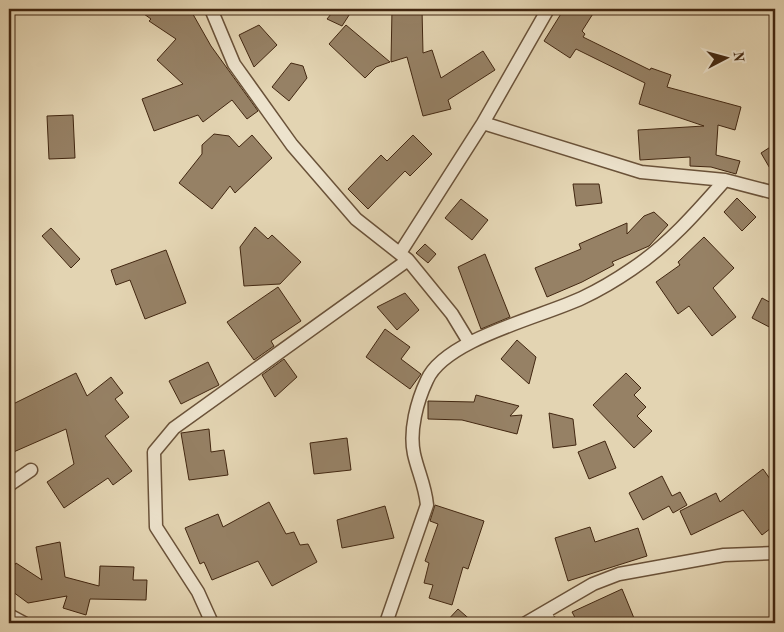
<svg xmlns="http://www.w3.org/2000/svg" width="784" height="632" font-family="'Old Standard TT',serif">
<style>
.building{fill:#968165;stroke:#422711}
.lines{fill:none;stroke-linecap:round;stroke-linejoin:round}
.street-casing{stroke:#6a5239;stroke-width:15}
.street{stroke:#ede3cd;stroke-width:12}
</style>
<rect width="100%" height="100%" fill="#e3d4b2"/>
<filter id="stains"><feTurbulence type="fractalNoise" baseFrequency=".004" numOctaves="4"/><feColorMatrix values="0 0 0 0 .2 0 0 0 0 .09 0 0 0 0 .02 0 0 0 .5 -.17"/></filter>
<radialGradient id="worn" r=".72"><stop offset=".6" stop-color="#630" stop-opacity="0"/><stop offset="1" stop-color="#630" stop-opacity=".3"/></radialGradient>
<path class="building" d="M 137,9 L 190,9 L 211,46 L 258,111 L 247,119 L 232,100 L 203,122 L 198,115 L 154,131 L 142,99 L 183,84 L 157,60 L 176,39 L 149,21 L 151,19 Z
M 335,9 L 353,9 L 342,26 L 327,19 Z
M 392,9 L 422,9 L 423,53 L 432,50 L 441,78 L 483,51 L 495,70 L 448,100 L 451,109 L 423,116 L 407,57 L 391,62 Z
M 564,9 L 596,9 L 582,31 L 585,34 L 583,37 L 650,70 L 651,68 L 671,75 L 667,87 L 741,107 L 735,130 L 718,125 L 716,155 L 740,161 L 736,174 L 711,167 L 690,166 L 690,157 L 640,160 L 638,130 L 704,126 L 639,104 L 645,83 L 576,49 L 570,58 L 544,41 Z
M 259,25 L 277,45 L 254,67 L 239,35 Z
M 346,25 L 390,62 L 376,67 L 365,78 L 329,44 Z
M 291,63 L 303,66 L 307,78 L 289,101 L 272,87 Z
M 73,115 L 75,158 L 49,159 L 47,116 Z
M 214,134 L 229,136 L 239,147 L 252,135 L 272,158 L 235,193 L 230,186 L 212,209 L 179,183 L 202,154 L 202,145 Z
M 413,135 L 432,154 L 410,176 L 405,171 L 368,209 L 348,189 L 381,155 L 387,161 Z
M 775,144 L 775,177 L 761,153 Z
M 573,184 L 599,184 L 602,203 L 576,206 Z
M 737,198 L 756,217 L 742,231 L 724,212 Z
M 461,199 L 488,220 L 472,240 L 445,218 Z
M 654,212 L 668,225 L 649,246 L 612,262 L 614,265 L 582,282 L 547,297 L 535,268 L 581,249 L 579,244 L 627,223 L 627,234 L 644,216 Z
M 255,227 L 268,239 L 272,235 L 301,262 L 280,284 L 244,286 L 240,247 Z
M 51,228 L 80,259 L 71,268 L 42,236 Z
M 704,237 L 734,268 L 713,288 L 736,317 L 712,336 L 689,306 L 678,314 L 656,282 L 680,265 L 678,262 Z
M 425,244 L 436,254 L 428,263 L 416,253 Z
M 166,250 L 186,303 L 145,319 L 130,280 L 116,285 L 111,270 Z
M 485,254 L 510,317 L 481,329 L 458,267 Z
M 278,287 L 301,321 L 271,341 L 274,346 L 254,360 L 227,322 Z
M 405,293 L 419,310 L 397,330 L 377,307 Z
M 762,298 L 775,305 L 775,330 L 752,318 Z
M 385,329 L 410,347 L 401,359 L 421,374 L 410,389 L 366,357 Z
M 517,340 L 536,357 L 529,384 L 501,359 Z
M 284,359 L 297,377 L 275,397 L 262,375 Z
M 208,362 L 219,385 L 181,404 L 169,381 Z
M 76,373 L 87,396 L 111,377 L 123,393 L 115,399 L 129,417 L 105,436 L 132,471 L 113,485 L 108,478 L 64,508 L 47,482 L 74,464 L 66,429 L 9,454 L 9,406 Z
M 626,373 L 641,388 L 634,395 L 646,407 L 637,416 L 652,431 L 634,448 L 593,405 Z
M 476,395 L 519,406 L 510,416 L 522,415 L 517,434 L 462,420 L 428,419 L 428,401 L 474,402 Z
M 549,413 L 573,419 L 576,445 L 553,448 Z
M 209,429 L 211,452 L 224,450 L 228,475 L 189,480 L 181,433 Z
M 347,438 L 351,470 L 314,474 L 310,443 Z
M 605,441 L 616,468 L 589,479 L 578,452 Z
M 763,469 L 775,486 L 775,525 L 762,535 L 743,510 L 691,535 L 680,511 L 716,493 L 720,502 Z
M 662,476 L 672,496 L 680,492 L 687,505 L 673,513 L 669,506 L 643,520 L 629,493 Z
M 269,502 L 286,534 L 294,532 L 300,545 L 308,544 L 317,562 L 272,586 L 258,561 L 212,580 L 204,562 L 200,564 L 185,528 L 218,514 L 223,527 Z
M 435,505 L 484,521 L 468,569 L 463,567 L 452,605 L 429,598 L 433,585 L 424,583 L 429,563 L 425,561 L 438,524 L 430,521 Z
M 385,506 L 394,538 L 342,548 L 337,520 Z
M 590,527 L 595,542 L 638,528 L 647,556 L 568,581 L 555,538 Z
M 60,542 L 65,577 L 99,586 L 100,566 L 134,567 L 133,580 L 147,580 L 146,600 L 90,599 L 86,615 L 63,608 L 67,596 L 28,603 L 9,589 L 9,574 L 16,563 L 42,580 L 36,547 Z
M 622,589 L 636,623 L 578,623 L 572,612 Z
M 458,609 L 474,623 L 445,623 Z"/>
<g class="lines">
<g class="street-casing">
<path id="street" d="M 211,9 L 234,64 L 292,145 L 356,219 L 408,260 L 452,314 L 469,342
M 483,123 L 641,172 L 725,180 L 775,193
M 400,253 L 483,123 L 548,9
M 9,485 L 31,470
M 545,612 L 550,623
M 9,615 L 24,623
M 212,623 L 198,592 L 156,527 L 154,452 L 174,428 L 408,260
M 386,623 L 427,505 C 425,485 418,472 414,454 C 409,431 417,401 427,380 C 445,339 542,317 582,298 C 599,290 616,280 632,269 C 668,245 696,213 725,180
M 526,623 L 593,584 L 619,574 L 724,555 L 775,553"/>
</g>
<use href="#street" class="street"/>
</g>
<rect width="784" height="632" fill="none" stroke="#e3d4b2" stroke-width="30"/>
<rect x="10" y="10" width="764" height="612" fill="none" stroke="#422711" stroke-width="2.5"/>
<rect x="15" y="15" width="754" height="602" fill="none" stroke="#422711"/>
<g transform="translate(726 58) rotate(84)" stroke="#ede3cd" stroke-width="4" paint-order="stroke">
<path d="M0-4L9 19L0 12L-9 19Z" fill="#422711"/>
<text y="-8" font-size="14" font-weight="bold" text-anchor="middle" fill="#422711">N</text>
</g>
<rect width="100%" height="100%" filter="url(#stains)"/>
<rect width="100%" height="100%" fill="url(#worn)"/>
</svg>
